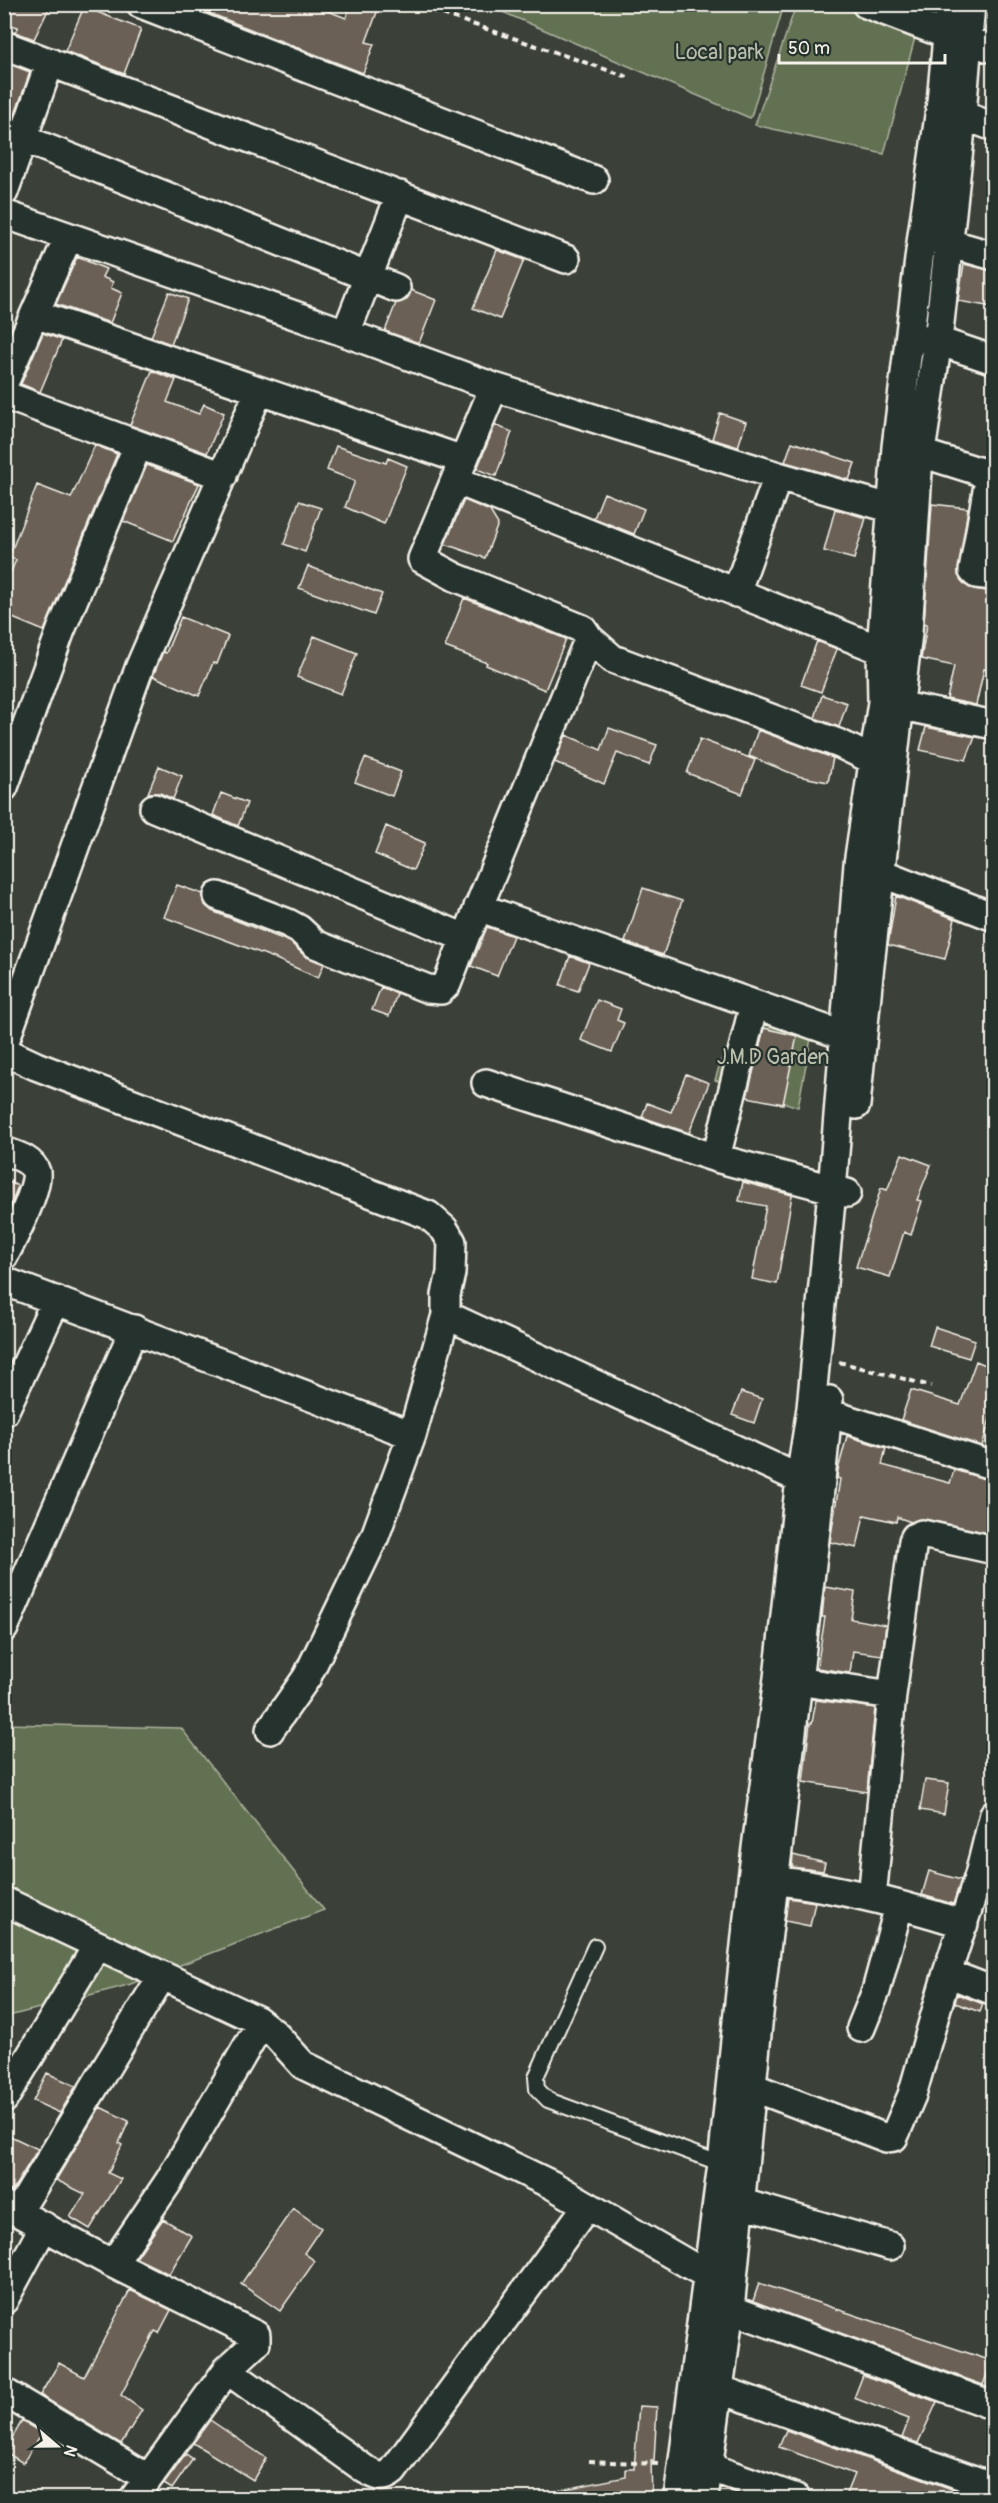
<svg xmlns="http://www.w3.org/2000/svg" width="998" height="2503" font-family="Pangolin,sans-serif">
<style>
.green{fill:#637152;stroke:#acb19d;stroke-width:1.5}
.building{fill:#6b6056;stroke:#f4f1e8;stroke-width:1.5}
.lines{fill:none;stroke-linecap:round;stroke-linejoin:round}
.service-casing{stroke:#f4f1e8;stroke-width:18}
.minor-casing{stroke:#f4f1e8;stroke-width:32}
.path{stroke:#f4f1e8;stroke-width:4;stroke-dasharray:6 4.5;stroke-linecap:butt}
.service{stroke:#26332d;stroke-width:14}
.minor{stroke:#26332d;stroke-width:27}
.labels{text-anchor:middle;stroke-width:4.5;stroke-linejoin:round;paint-order:stroke}
.park-label{font-size:21px;fill:#babeac;stroke:#26332d}
</style>
<rect width="100%" height="100%" fill="#3b4039"/>
<filter id="ink" filterUnits="userSpaceOnUse"><feTurbulence type="fractalNoise" baseFrequency=".0167" numOctaves="2"/><feDisplacementMap in="SourceGraphic" scale="12" xChannelSelector="R" yChannelSelector="G"/><feConvolveMatrix kernelMatrix="1 2 1 2 8 2 1 2 1" color-interpolation-filters="sRGB"/></filter>
<g filter="url(#ink)">
<path class="green" d="M 486,5 L 784,5 L 751,117 L 750,118 Z
M 796,5 L 843,5 L 917,30 L 884,154 L 755,125 Z
M 751,1015 L 812,1033 L 798,1107 L 715,1080 L 722,1057 L 738,1062 Z
M 5,1724 L 181,1728 L 324,1910 L 128,1985 L 5,2017 Z"/>
<path class="building" d="M 14,4 L 51,4 L 34,39 L 15,32 L 18,27 L 7,24 Z
M 186,4 L 310,4 L 346,18 L 351,4 L 380,4 L 366,42 L 374,44 L 363,73 Z
M 84,7 L 141,29 L 124,74 L 65,51 Z
M 9,64 L 30,72 L 14,118 L 4,116 L 4,77 Z
M 497,250 L 524,260 L 500,319 L 473,308 Z
M 77,257 L 106,269 L 102,277 L 113,282 L 111,288 L 122,293 L 110,323 L 56,304 Z
M 964,264 L 993,271 L 993,307 L 958,301 Z
M 411,290 L 436,300 L 419,343 L 385,331 L 396,303 L 406,300 Z
M 169,292 L 188,299 L 171,344 L 151,337 Z
M 43,333 L 62,340 L 40,392 L 21,384 Z
M 152,371 L 176,380 L 167,402 L 199,414 L 204,404 L 224,413 L 207,453 L 130,425 Z
M 720,413 L 746,422 L 738,447 L 712,439 Z
M 495,425 L 512,432 L 496,476 L 477,469 Z
M 792,442 L 855,463 L 849,480 L 785,462 Z
M 95,445 L 117,454 L 44,631 L 8,616 L 12,606 L 4,603 L 4,588 L 16,560 L 9,557 L 37,485 L 71,498 Z
M 336,446 L 386,463 L 388,458 L 407,466 L 384,524 L 345,507 L 355,481 L 327,470 Z
M 147,465 L 199,484 L 173,541 L 123,521 Z
M 604,493 L 644,509 L 634,534 L 594,518 Z
M 464,500 L 490,511 L 498,524 L 485,558 L 445,544 Z
M 299,501 L 321,508 L 305,552 L 284,544 Z
M 932,504 L 968,508 L 958,575 L 965,585 L 974,589 L 993,592 L 993,671 L 984,669 L 976,705 L 947,699 L 954,666 L 921,659 L 927,624 L 924,623 Z
M 835,509 L 866,518 L 854,559 L 824,551 Z
M 308,566 L 382,594 L 374,615 L 299,588 Z
M 464,598 L 566,639 L 545,690 L 486,665 L 487,663 L 445,647 Z
M 181,617 L 228,636 L 217,664 L 213,663 L 199,696 L 153,676 L 163,652 L 166,653 Z
M 314,636 L 357,653 L 341,694 L 297,677 Z
M 817,641 L 837,649 L 821,692 L 801,685 Z
M 822,695 L 847,703 L 839,727 L 815,718 Z
M 926,727 L 975,737 L 966,760 L 920,750 Z
M 609,728 L 657,745 L 649,765 L 617,753 L 604,784 L 555,762 L 566,735 L 601,750 Z
M 758,730 L 833,758 L 828,782 L 798,776 L 749,756 Z
M 700,739 L 755,760 L 742,794 L 687,773 Z
M 365,758 L 401,772 L 392,796 L 355,782 Z
M 159,766 L 182,776 L 173,799 L 160,793 L 148,793 Z
M 221,793 L 247,803 L 238,826 L 213,815 Z
M 386,826 L 425,843 L 413,870 L 375,854 Z
M 177,885 L 203,894 L 205,905 L 212,911 L 290,942 L 305,956 L 324,964 L 318,978 L 274,958 L 164,917 Z
M 643,888 L 682,901 L 663,955 L 625,942 Z
M 896,896 L 955,919 L 945,959 L 888,945 Z
M 487,927 L 513,936 L 497,976 L 471,966 Z
M 570,956 L 589,963 L 578,991 L 560,985 Z
M 381,987 L 397,994 L 389,1016 L 372,1010 Z
M 597,1000 L 621,1009 L 617,1020 L 624,1023 L 612,1052 L 581,1040 Z
M 764,1028 L 797,1036 L 783,1104 L 747,1097 Z
M 686,1074 L 709,1083 L 689,1133 L 642,1117 L 647,1103 L 671,1112 Z
M 902,1154 L 931,1165 L 917,1200 L 922,1201 L 911,1235 L 904,1232 L 890,1277 L 856,1267 L 881,1188 L 887,1190 Z
M 4,1180 L 18,1186 L 11,1204 L 4,1201 Z
M 743,1182 L 792,1195 L 777,1284 L 752,1279 L 766,1206 L 739,1201 Z
M 935,1327 L 975,1340 L 969,1358 L 929,1346 Z
M 976,1361 L 993,1368 L 993,1409 L 982,1446 L 901,1420 L 911,1390 L 960,1405 Z
M 741,1392 L 762,1399 L 754,1423 L 732,1415 Z
M 847,1436 L 886,1448 L 882,1465 L 950,1483 L 954,1470 L 993,1481 L 993,1534 L 925,1519 L 911,1522 L 897,1517 L 896,1522 L 864,1515 L 857,1548 L 830,1542 L 840,1479 L 837,1478 L 838,1470 Z
M 825,1587 L 855,1592 L 851,1619 L 886,1625 L 882,1655 L 853,1651 L 850,1673 L 817,1668 L 825,1617 L 822,1617 Z
M 816,1700 L 875,1708 L 867,1792 L 803,1782 L 810,1723 L 812,1723 Z
M 925,1780 L 949,1783 L 944,1814 L 920,1810 Z
M 793,1855 L 825,1863 L 823,1871 L 792,1867 Z
M 929,1871 L 961,1880 L 953,1904 L 922,1895 Z
M 788,1898 L 815,1902 L 810,1926 L 785,1921 Z
M 957,1994 L 983,2004 L 980,2012 L 955,2003 Z
M 47,2073 L 76,2086 L 60,2113 L 33,2101 Z
M 100,2107 L 129,2121 L 119,2143 L 122,2145 L 108,2173 L 121,2179 L 90,2229 L 70,2217 L 85,2194 L 56,2180 Z
M 4,2133 L 38,2149 L 12,2191 L 4,2189 Z
M 293,2208 L 321,2228 L 304,2253 L 315,2261 L 280,2311 L 241,2284 Z
M 163,2219 L 192,2236 L 169,2274 L 136,2258 Z
M 759,2283 L 992,2361 L 983,2385 L 753,2301 Z
M 130,2290 L 171,2310 L 159,2333 L 155,2331 L 121,2395 L 142,2410 L 121,2444 L 40,2395 L 59,2363 L 84,2377 Z
M 863,2375 L 937,2402 L 918,2443 L 902,2438 L 909,2419 L 854,2398 Z
M 639,2406 L 657,2407 L 654,2461 L 651,2461 L 652,2499 L 561,2499 L 560,2490 L 626,2477 L 626,2469 L 634,2469 Z
M 210,2420 L 266,2458 L 253,2480 L 193,2443 Z
M 22,2421 L 42,2433 L 23,2463 L 4,2451 Z
M 786,2430 L 952,2489 L 949,2499 L 844,2499 L 854,2474 L 779,2447 Z
M 186,2454 L 193,2459 L 172,2489 L 164,2484 Z"/>
<g class="lines">
<g class="service-casing">
<path id="service" d="M 595,1946 L 536,2077 L 537,2089 L 548,2100 L 722,2164"/>
</g>
<g class="minor-casing">
<path id="minor" d="M 141,4 L 594,180
M 866,4 L 947,35 L 994,49
M 4,45 L 566,259
M 962,115 L 994,127
M 4,131 L 396,288
M 4,192 L 50,62
M 4,214 L 346,333 L 494,387 L 778,476 L 893,509
M 931,238 L 994,256
M 35,314 L 463,460
M 346,333 L 400,195
M 920,338 L 938,341 L 994,360
M 4,383 L 68,238
M 494,387 L 422,559 L 455,577 L 583,629 L 589,638 L 613,659 L 840,744 L 875,761
M 4,395 L 223,476
M 921,453 L 978,471 L 989,479 L 973,571 L 976,574 L 994,576
M 455,480 L 881,650
M 736,593 L 778,476
M 883,702 L 994,725
M 4,787 L 61,630 L 138,445
M 154,808 L 458,935 L 464,935 L 470,928 L 589,638
M 866,867 L 994,917
M 218,896 L 288,923 L 299,929 L 315,944 L 428,989 L 441,990 L 447,984 L 467,932
M 478,907 L 859,1041
M 4,1044 L 140,666 L 259,391
M 4,1051 L 36,1066 L 428,1215 L 444,1229 L 452,1242 L 451,1273 L 446,1295 L 446,1315 L 412,1435 L 375,1536 L 307,1677 L 270,1730
M 486,1083 L 716,1158 L 847,1193
M 856,1105 L 869,974 L 908,633 L 918,471 L 938,341 L 960,139 L 971,4
M 4,1151 C 15,1155 32,1159 36,1172 C 40,1186 12,1241 4,1256
M 716,1158 L 754,1004
M 4,1281 L 412,1435
M 446,1315 L 800,1479 L 816,1484
M 4,1412 L 56,1300
M 828,1413 L 994,1466
M 4,1628 L 134,1329
M 783,1679 L 892,1695
M 758,1879 C 827,1884 898,1903 964,1924
M 872,1898 L 892,1695 L 913,1541 L 915,1537 L 922,1534 L 994,1550
M 4,1901 L 257,2020 L 275,2034 L 303,2065 L 552,2185 L 707,2275 L 722,2280
M 947,1973 L 994,1991
M 861,2028 L 876,1991 L 899,1906
M 752,2089 L 763,2091 L 886,2138 L 894,2137 L 912,2095 L 947,1973 L 979,1875 L 994,1814
M 4,2099 L 97,1946
M 739,2202 L 890,2246
M 4,2205 L 113,2264 L 256,2335 L 256,2343 L 227,2370 L 134,2498
M 18,2212 L 162,1976
M 113,2264 L 169,2181 L 261,2023
M 4,2300 L 44,2226
M 730,2309 L 994,2406
M 227,2370 L 366,2470 C 378,2476 382,2480 393,2471 L 587,2206
M 719,2389 L 994,2487
M 4,2392 L 148,2478
M 709,2467 L 796,2498
M 678,2498 L 722,2164 L 752,1879 L 778,1678 L 800,1479 L 811,1408 L 832,1191 L 858,864 L 882,702 L 881,650 L 896,447 L 922,235 L 941,102 L 950,4
M 704,2498 L 730,2309 L 762,1984 L 816,1530 L 829,1400"/>
</g>
<path class="path" d="M 413,4 L 631,78
M 839,1362 L 931,1386
M 589,2461 L 660,2464"/>
<use href="#service" class="service"/>
<use href="#minor" class="minor"/>
</g>
</g>
<g class="labels">
<g class="park-label">
<text x="719" y="59">Local park</text>
<text x="773" y="1064">J.M.D Garden</text>
</g>
</g>
<rect width="998" height="2503" fill="none" stroke="#26332d" stroke-width="24"/>
<rect x="12" y="12" width="974" height="2479" fill="none" stroke="#f4f1e8" stroke-width="2" filter="url(#ink)"/>
<g transform="translate(57 2446) rotate(110)" stroke="#26332d" stroke-width="4.5" paint-order="stroke">
<path d="M0-4.5L10 22L0 15L-10 22Z" fill="#f4f1e8"/>
<text y="-9" font-size="16" font-weight="bold" text-anchor="middle" fill="#f4f1e8">N</text>
</g>
<path d="M779 54v9h166v-9" fill="none" stroke="#f4f1e8" stroke-width="3"/>
<text x="788" y="54" font-size="18" fill="#f4f1e8" stroke="#26332d" stroke-width="4.5" paint-order="stroke">50 m</text>
</svg>
